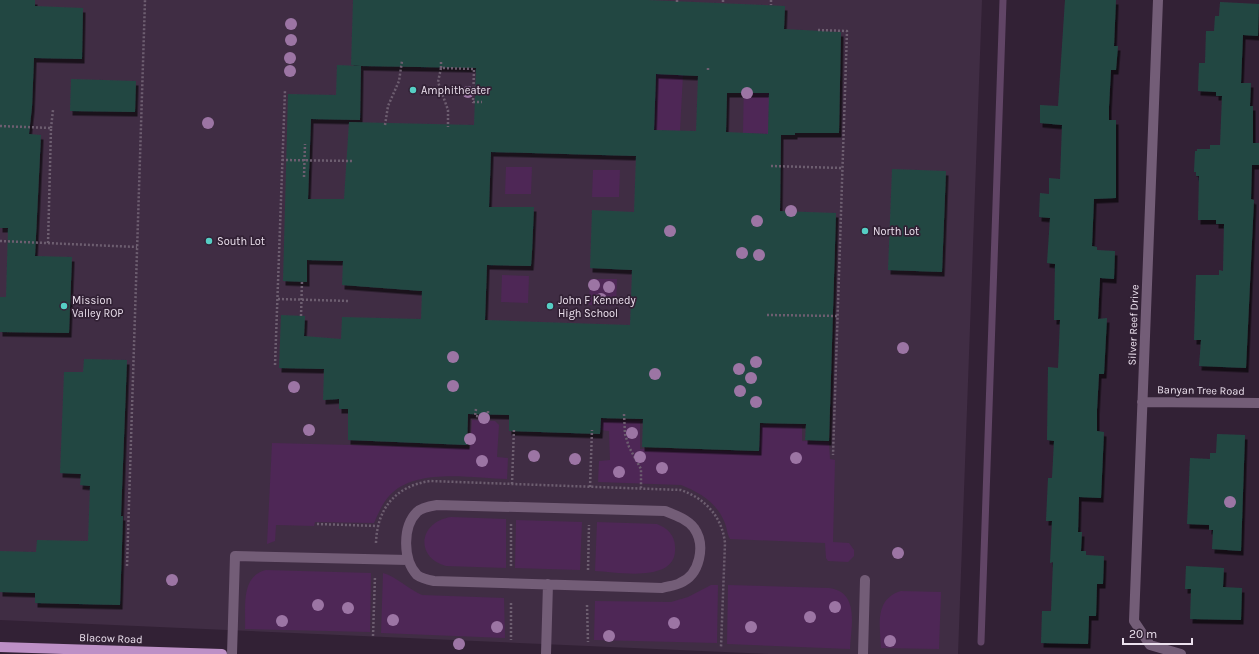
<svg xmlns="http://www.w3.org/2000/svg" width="1259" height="654" font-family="Karla,sans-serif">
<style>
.built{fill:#402d44}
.green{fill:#4e2756}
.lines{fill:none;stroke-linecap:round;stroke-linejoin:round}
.stream{stroke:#614566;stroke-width:7}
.building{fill:#244743;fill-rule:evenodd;filter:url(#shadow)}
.path{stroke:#6d5e70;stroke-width:2.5;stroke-dasharray:2 2;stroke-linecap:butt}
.minor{stroke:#735d77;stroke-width:10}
.major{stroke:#bd90c6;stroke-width:10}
.tree{fill:#9c75a4}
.poi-dot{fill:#56cec4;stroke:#322135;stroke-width:1.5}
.labels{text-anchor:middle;stroke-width:3.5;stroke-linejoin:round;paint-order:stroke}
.poi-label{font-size:11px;fill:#ece1ee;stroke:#322135;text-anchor:start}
.street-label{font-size:11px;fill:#ece1ee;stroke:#322135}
</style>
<defs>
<filter id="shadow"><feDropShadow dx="2.5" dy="4.5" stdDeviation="0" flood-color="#0009"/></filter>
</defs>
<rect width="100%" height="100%" fill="#322135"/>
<path class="built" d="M 0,0 L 982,0 L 958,654 L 769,654 L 0,620 Z"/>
<path class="green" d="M 656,74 L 683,75 L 680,131 L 654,130 Z
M 744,77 L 770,78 L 768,134 L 743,133 Z
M 506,167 L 532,167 L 531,194 L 505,194 Z
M 593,170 L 620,170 L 619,197 L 592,197 Z
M 502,275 L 529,276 L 528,303 L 501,302 Z
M 590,279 L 617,279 L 616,306 L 589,305 Z
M 472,420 L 495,421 L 499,425 L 497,457 L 508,458 L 507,479 C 473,478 414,467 389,496 C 382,504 378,514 374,523 L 315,522 L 314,526 L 276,525 L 275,541 L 267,544 L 272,443 L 470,448 Z
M 601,420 L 640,421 L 640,449 L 759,452 L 761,425 L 802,426 L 802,441 L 829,442 L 830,459 L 835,460 L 833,542 L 849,543 L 854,550 L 854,556 L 848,562 L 828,561 L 826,558 L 825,543 L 730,539 C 727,534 727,527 724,521 C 716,502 699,492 681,485 L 598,482 L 599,461 L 610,460 L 609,431 L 601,430 Z
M 451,517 L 506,519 L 506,568 L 446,566 C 415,558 418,522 451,517 Z
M 516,520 L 582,522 L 580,570 L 515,568 Z
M 597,522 L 657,524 C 667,528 675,535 675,547 C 678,584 618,572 595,571 Z
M 266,570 L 371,573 L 370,632 L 245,629 C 246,608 240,576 266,570 Z
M 383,573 C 397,577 408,589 422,595 L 504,598 L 505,638 L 381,633 Z
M 711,585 L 718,585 L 717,643 L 594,640 L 595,601 L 671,602 L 688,597 Z
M 728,585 L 829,588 C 860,592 851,626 850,649 L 727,644 Z
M 901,591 L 941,592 L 939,649 L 881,648 C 880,626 874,599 901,591 Z"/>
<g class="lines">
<path class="stream" d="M 981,642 L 1003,0"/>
</g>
<path class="building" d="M 0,0 L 35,0 L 35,6 L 83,8 L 82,59 L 34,58 L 32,107 L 29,134 L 41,135 L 35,256 L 72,257 L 69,333 L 0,332 L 0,297 L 6,297 L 8,228 L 0,228 Z
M 353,0 L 648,0 L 785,6 L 784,29 L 841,32 L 839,133 L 795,133 L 795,135 L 781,135 L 780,211 L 836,213 L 829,441 L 805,440 L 806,424 L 760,423 L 759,451 L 642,447 L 643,419 L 601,418 L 600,434 L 509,431 L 509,415 L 468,414 L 467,445 L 348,440 L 348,409 L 339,409 L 339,399 L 323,400 L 324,369 L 279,368 L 281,315 L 305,316 L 304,336 L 341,339 L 342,317 L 421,319 L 422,291 L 342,285 L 343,261 L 307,260 L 307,282 L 283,281 L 288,94 L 336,95 L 337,65 L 361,66 L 351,65 ZM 361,66 L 476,68 L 474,125 L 349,122 L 344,199 L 308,199 L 311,119 L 360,120 ZM 656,74 L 698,76 L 696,131 L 654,130 ZM 727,93 L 769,93 L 768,134 L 726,132 ZM 491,152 L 636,156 L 634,212 L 592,210 L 590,268 L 632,270 L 630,325 L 485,320 L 487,265 L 531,266 L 532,252 L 534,207 L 489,207 Z
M 1065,0 L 1116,0 L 1114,46 L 1118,46 L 1116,70 L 1111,70 L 1109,107 L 1109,120 L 1116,120 L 1116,198 L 1094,199 L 1092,246 L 1097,247 L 1097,250 L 1115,251 L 1114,279 L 1100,278 L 1098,319 L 1107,318 L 1104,374 L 1099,374 L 1097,410 L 1097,431 L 1104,432 L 1101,498 L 1079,497 L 1078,532 L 1082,532 L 1081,551 L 1086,551 L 1086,555 L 1104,556 L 1103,584 L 1097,584 L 1096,616 L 1089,616 L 1088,644 L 1041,643 L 1042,611 L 1051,611 L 1053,562 L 1050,563 L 1052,521 L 1046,521 L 1048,478 L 1052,478 L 1054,441 L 1047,440 L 1048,367 L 1058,368 L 1060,320 L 1054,320 L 1055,264 L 1047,263 L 1050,218 L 1039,217 L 1040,193 L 1049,194 L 1049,178 L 1060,179 L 1062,125 L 1040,123 L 1040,105 L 1058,106 Z
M 1220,2 L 1259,4 L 1258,36 L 1243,35 L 1241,83 L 1251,83 L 1250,106 L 1253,106 L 1253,143 L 1259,143 L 1259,165 L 1252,165 L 1251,199 L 1254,200 L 1246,368 L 1199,366 L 1201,340 L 1194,340 L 1196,275 L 1219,275 L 1219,270 L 1223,271 L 1224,224 L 1216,224 L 1216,220 L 1198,220 L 1199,176 L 1196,176 L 1196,172 L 1194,172 L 1195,151 L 1197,151 L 1197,149 L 1210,149 L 1210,145 L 1220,145 L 1222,96 L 1216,96 L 1216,92 L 1198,91 L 1199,63 L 1205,63 L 1206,31 L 1214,31 L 1215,16 L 1219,16 Z
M 71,79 L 136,81 L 135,112 L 70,111 Z
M 892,169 L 946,171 L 942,272 L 888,270 Z
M 84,359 L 127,360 L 121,516 L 123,516 L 120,605 L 35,603 L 35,593 L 0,592 L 0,551 L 36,552 L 37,540 L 88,541 L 90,486 L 80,485 L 81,474 L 60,473 L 64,372 L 83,372 Z
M 1217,434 L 1245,435 L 1241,551 L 1212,549 L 1213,530 L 1209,530 L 1209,525 L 1187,524 L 1190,458 L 1210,459 L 1210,453 L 1216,453 Z
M 1186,566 L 1224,568 L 1223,587 L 1242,588 L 1241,620 L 1190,619 L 1191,589 L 1185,589 Z"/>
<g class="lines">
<path class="path" d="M 723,0 L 723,3
M 771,0 L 771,5
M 677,2 L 677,0
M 818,30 L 847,31 L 833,455
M 441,62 L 441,68 L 474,69 L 473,102 L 482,102
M 441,68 L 438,82 L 448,110 L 448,127
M 708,70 L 708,66
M 385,125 L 388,106 L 399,81 L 402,61
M 0,126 L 51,128 L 48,244
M 51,128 L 53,110
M 282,160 L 353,161
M 771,166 L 842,168
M 304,177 L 305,144
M 0,241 L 137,247
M 278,299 L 350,301
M 767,315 L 838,316
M 301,316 L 302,281
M 275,365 L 285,90
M 476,409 L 475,416 L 488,417 L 488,409
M 624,414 L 625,434 L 629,447 L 641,469 L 641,488
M 512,484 L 514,428
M 590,487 L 592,430
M 317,524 L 378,526
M 376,543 C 377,508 396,486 430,481 L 681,490 C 706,499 722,517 725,543 L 721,647
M 127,566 L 145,0
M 511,566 L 511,523
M 588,570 L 589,525
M 511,603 L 511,640
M 587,605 L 588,642
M 373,636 L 375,576"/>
<path class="minor" d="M 1158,0 L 1134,621 L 1150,645 L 1181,654
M 1142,402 L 1259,403
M 437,505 L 665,511 C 675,515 687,519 694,528 C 706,545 700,575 680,583 C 675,586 668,586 662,588 L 434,581 C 429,580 421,578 417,575 C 403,560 402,527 417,512 C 421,508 431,506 437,505 Z
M 232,654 L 235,556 L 408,560
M 546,654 L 548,584
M 863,654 L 865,580"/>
<path class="major" d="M 0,647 L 222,654"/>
</g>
<g class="tree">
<circle cx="291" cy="24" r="6"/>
<circle cx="291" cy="40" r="6"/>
<circle cx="290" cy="58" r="6"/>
<circle cx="290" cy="71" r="6"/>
<circle cx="468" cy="92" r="6"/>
<circle cx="747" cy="93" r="6"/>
<circle cx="208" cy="123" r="6"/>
<circle cx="791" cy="211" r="6"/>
<circle cx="757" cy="221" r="6"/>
<circle cx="670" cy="231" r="6"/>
<circle cx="742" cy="253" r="6"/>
<circle cx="759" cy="255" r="6"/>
<circle cx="594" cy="285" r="6"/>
<circle cx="609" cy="287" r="6"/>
<circle cx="601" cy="299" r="6"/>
<circle cx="903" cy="348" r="6"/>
<circle cx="453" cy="357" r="6"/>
<circle cx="756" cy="362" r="6"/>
<circle cx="739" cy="369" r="6"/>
<circle cx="655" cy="374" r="6"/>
<circle cx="751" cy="378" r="6"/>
<circle cx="453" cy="386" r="6"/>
<circle cx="294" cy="387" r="6"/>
<circle cx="740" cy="391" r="6"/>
<circle cx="756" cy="402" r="6"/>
<circle cx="484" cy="418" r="6"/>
<circle cx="309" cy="430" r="6"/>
<circle cx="632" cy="433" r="6"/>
<circle cx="470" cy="439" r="6"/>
<circle cx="534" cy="456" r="6"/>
<circle cx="640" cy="457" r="6"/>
<circle cx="796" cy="458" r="6"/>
<circle cx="575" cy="459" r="6"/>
<circle cx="482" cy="461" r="6"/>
<circle cx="662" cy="468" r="6"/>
<circle cx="619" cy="472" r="6"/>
<circle cx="1230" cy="502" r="6"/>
<circle cx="898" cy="553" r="6"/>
<circle cx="172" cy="580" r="6"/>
<circle cx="318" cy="605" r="6"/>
<circle cx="835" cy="607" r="6"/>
<circle cx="348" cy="608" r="6"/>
<circle cx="810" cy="617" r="6"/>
<circle cx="393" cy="620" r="6"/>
<circle cx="282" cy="621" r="6"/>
<circle cx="674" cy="623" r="6"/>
<circle cx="497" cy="627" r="6"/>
<circle cx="751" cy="627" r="6"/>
<circle cx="609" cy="636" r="6"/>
<circle cx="890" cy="641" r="6"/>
<circle cx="459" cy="644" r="6"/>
</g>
<g class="poi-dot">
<circle cx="413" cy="90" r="4"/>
<circle cx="865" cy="231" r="4"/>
<circle cx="209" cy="241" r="4"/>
<circle cx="64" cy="306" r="4"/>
<circle cx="550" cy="306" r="4"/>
</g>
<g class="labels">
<g class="poi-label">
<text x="421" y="94">Amphitheater</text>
<text x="873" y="235">North Lot</text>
<text x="217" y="245">South Lot</text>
<text x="72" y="304">Mission<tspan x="72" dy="13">Valley ROP</tspan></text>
<text x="558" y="304">John F Kennedy<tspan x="558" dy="13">High School</tspan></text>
</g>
<g class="street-label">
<text transform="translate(1133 325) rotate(-88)" y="4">Silver Reef Drive</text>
<text transform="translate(1201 390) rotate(1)" y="4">Banyan Tree Road</text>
<text transform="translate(111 638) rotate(2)" y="4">Blacow Road</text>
</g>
</g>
<path d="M1123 638v6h69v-6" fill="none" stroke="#ece1ee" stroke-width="2"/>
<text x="1129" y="638" font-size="12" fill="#ece1ee" stroke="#322135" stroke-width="3" paint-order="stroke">20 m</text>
</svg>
